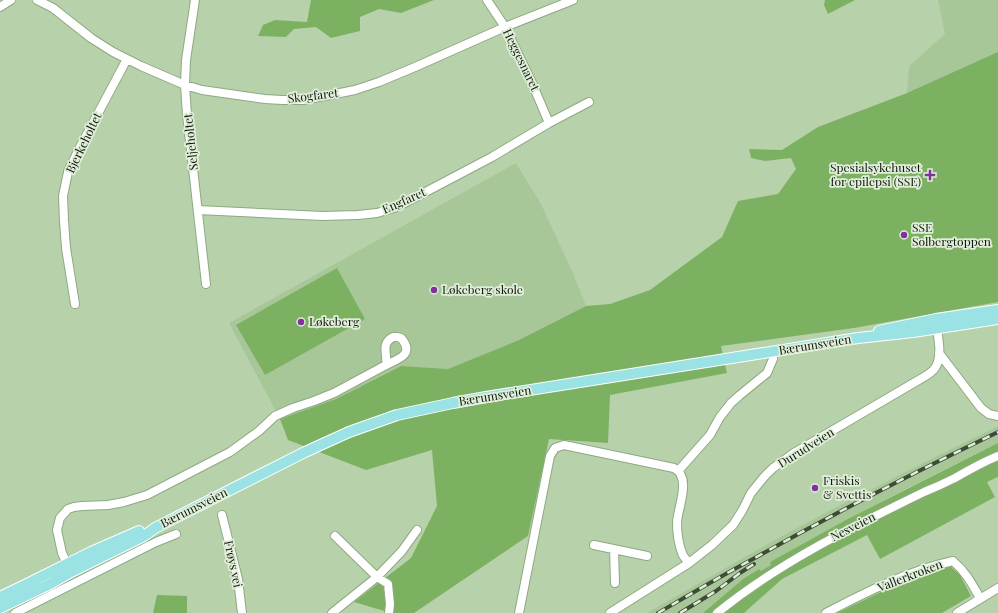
<svg xmlns="http://www.w3.org/2000/svg" width="998" height="613" font-family="'Playfair Display',serif">
<style>
.built{fill:#a8c799}
.green{fill:#7db162}
.lines{fill:none;stroke-linecap:round;stroke-linejoin:round}
.minor-casing{stroke:#8ea982;stroke-width:10}
.major-casing{stroke:#fff;stroke-width:12}
.minor{stroke:#fff;stroke-width:8}
.major{stroke:#9ae2e3;stroke-width:10}
.rail-casing{stroke:#3e4c37;stroke-width:4}
.rail{stroke:#e0eeda;stroke-width:2.5;stroke-dasharray:8;stroke-linecap:butt}
.poi-dot{fill:#82309f;stroke:#e0eeda;stroke-width:1.5}
.labels{text-anchor:middle;stroke-width:3.5;stroke-linejoin:round;paint-order:stroke}
.street-label{font-size:12px;fill:#10190b;stroke:#e0eeda}
.poi-label{font-size:12px;fill:#10190b;stroke:#e0eeda;text-anchor:start}
</style>
<rect width="100%" height="100%" fill="#b7d2aa"/>
<path class="built" d="M 938,0 L 998,0 L 998,155 L 907,93 L 909,66 L 945,34 Z
M 516,163 L 541,204 L 573,273 L 586,306 L 519,340 L 448,369 L 400,366 L 336,399 L 280,419 L 229,323 Z
M 998,426 L 998,443 L 888,498 L 771,563 L 772,565 L 761,571 L 759,569 L 743,579 L 703,613 L 647,613 L 771,542 L 825,513 L 923,463 Z"/>
<path class="green" d="M 311,0 L 434,0 L 401,13 L 379,9 L 360,17 L 360,31 L 331,38 L 316,27 L 294,29 L 286,37 L 258,36 L 263,25 L 275,20 L 307,22 Z
M 825,0 L 855,0 L 828,14 L 824,5 Z
M 998,52 L 998,302 L 854,328 L 721,346 L 727,373 L 610,395 L 608,443 L 549,439 L 528,536 L 414,613 L 391,613 L 354,602 L 411,558 L 437,506 L 432,450 L 366,470 L 288,440 L 280,419 L 336,399 L 401,366 L 448,369 L 519,340 L 586,306 L 610,304 L 650,290 L 722,237 L 738,201 L 778,194 L 796,169 L 791,158 L 765,161 L 751,158 L 749,149 L 782,150 L 818,127 L 907,93 Z
M 337,268 L 365,319 L 265,375 L 236,325 Z
M 998,443 L 998,477 L 987,482 L 995,497 L 880,559 L 867,535 L 782,579 L 744,613 L 703,613 L 743,579 L 759,569 L 761,571 L 771,565 L 770,562 L 846,520 Z
M 950,566 L 960,575 L 971,596 L 942,613 L 837,613 L 927,570 Z
M 157,595 L 187,596 L 187,613 L 153,613 Z"/>
<g class="lines">
<g class="minor-casing">
<path id="minor" d="M 37,0 L 53,8 L 91,38 L 113,52 L 141,66 L 185,85 L 202,90 L 265,99 L 282,100 L 303,100 L 340,93 L 355,90 L 379,82 L 415,67 L 505,27 L 573,0
M 195,0 L 186,60 L 185,85 L 187,115 L 206,284
M 487,0 L 505,27 L 532,83 L 549,123
M 0,7 L 11,0
M 198,210 L 322,216 L 358,215 L 377,213 L 397,207 L 492,157 L 549,123 L 589,102
M 75,304 L 66,248 L 64,221 L 63,196 L 68,172 L 78,151 L 127,59
M 393,337 L 397,337 L 401,338 C 415,354 399,359 386,365 C 388,354 380,344 393,337 Z
M 939,353 L 981,408 L 989,414 L 998,416
M 679,470 L 710,435 L 720,417 L 731,403 L 740,395 L 767,373 L 773,359
M 222,515 L 238,579 L 242,613
M 335,536 L 377,577 L 388,584 L 390,604 L 389,613
M 594,545 L 647,556
M 614,549 L 615,583
M 69,568 L 62,553 L 57,530 L 60,518 L 68,509 L 74,507 L 82,506 L 108,505 L 124,502 L 147,495 L 230,452 L 259,431 L 275,416 L 293,408 L 314,401 L 334,393 L 386,365
M 15,613 L 156,542 L 176,534
M 332,613 L 377,577 L 402,551 L 417,530
M 519,613 L 550,456 L 555,448 L 564,445 L 674,468 C 692,477 678,507 677,522 C 677,531 679,545 682,553 C 683,557 687,560 689,563
M 610,613 L 689,563 L 712,545 L 733,525 L 742,511 L 751,493 L 764,477 L 773,468 L 794,453 L 917,381 C 922,378 931,374 935,368 C 943,356 938,337 936,324
M 717,613 C 780,562 852,527 924,492 C 934,488 945,483 955,478 C 969,470 983,462 998,456
M 826,613 C 866,592 908,571 953,561 C 966,572 972,584 980,598
M 957,613 L 998,588"/>
</g>
<g class="major-casing">
<path id="major" d="M 879,331 L 888,329 L 936,319 L 998,310
M 0,597 L 25,585 L 91,552 L 139,531
M 0,608 L 50,584 L 71,572 L 144,536 L 155,528 L 305,452 L 349,432 L 397,415 L 453,403 L 486,397 L 858,338 L 913,332 L 998,319"/>
</g>
<use href="#minor" class="minor"/>
<use href="#major" class="major"/>
<g class="rail-casing">
<path id="rail" d="M 658,613 C 689,595 721,576 753,559 C 833,514 915,472 998,432
M 680,613 L 716,591 L 740,573 L 754,564"/>
</g>
<use href="#rail" class="rail"/>
</g>
<g class="poi-dot">
<path d="M928 169h4v4h4v4h-4v4h-4v-4h-4v-4h4z"/>
<circle cx="904" cy="235" r="4"/>
<circle cx="434" cy="290" r="4"/>
<circle cx="301" cy="322" r="4"/>
<circle cx="815" cy="488" r="4"/>
</g>
<g class="labels">
<g class="street-label">
<text transform="translate(521 60) rotate(64)" y="4">Heggesnaret</text>
<text transform="translate(313 96) rotate(-7)" y="4">Skogfaret</text>
<text transform="translate(191 142) rotate(-96)" y="4">Seljeholtet</text>
<text transform="translate(84 143) rotate(-64)" y="4">Bjerkeholtet</text>
<text transform="translate(404 201) rotate(-24)" y="4">Engfaret</text>
<text transform="translate(815 345) rotate(-9)" y="4">Bærumsveien</text>
<text transform="translate(495 396) rotate(-9)" y="4">Bærumsveien</text>
<text transform="translate(806 448) rotate(-32)" y="4">Durudveien</text>
<text transform="translate(194 508) rotate(-27)" y="4">Bærumsveien</text>
<text transform="translate(853 527) rotate(-27)" y="4">Nesveien</text>
<text transform="translate(233 564) rotate(78)" y="4">Frøys vei</text>
<text transform="translate(910 576) rotate(-21)" y="4">Vallerkroken</text>
</g>
<g class="poi-label">
<text x="921" y="172" text-anchor="end">Spesialsykehuset<tspan x="921" dy="14">for epilepsi (SSE)</tspan></text>
<text x="912" y="232">SSE<tspan x="912" dy="14">Solbergtoppen</tspan></text>
<text x="442" y="294">Løkeberg skole</text>
<text x="309" y="326">Løkeberg</text>
<text x="823" y="485">Friskis<tspan x="823" dy="14">&amp; Svettis</tspan></text>
</g>
</g>
</svg>
